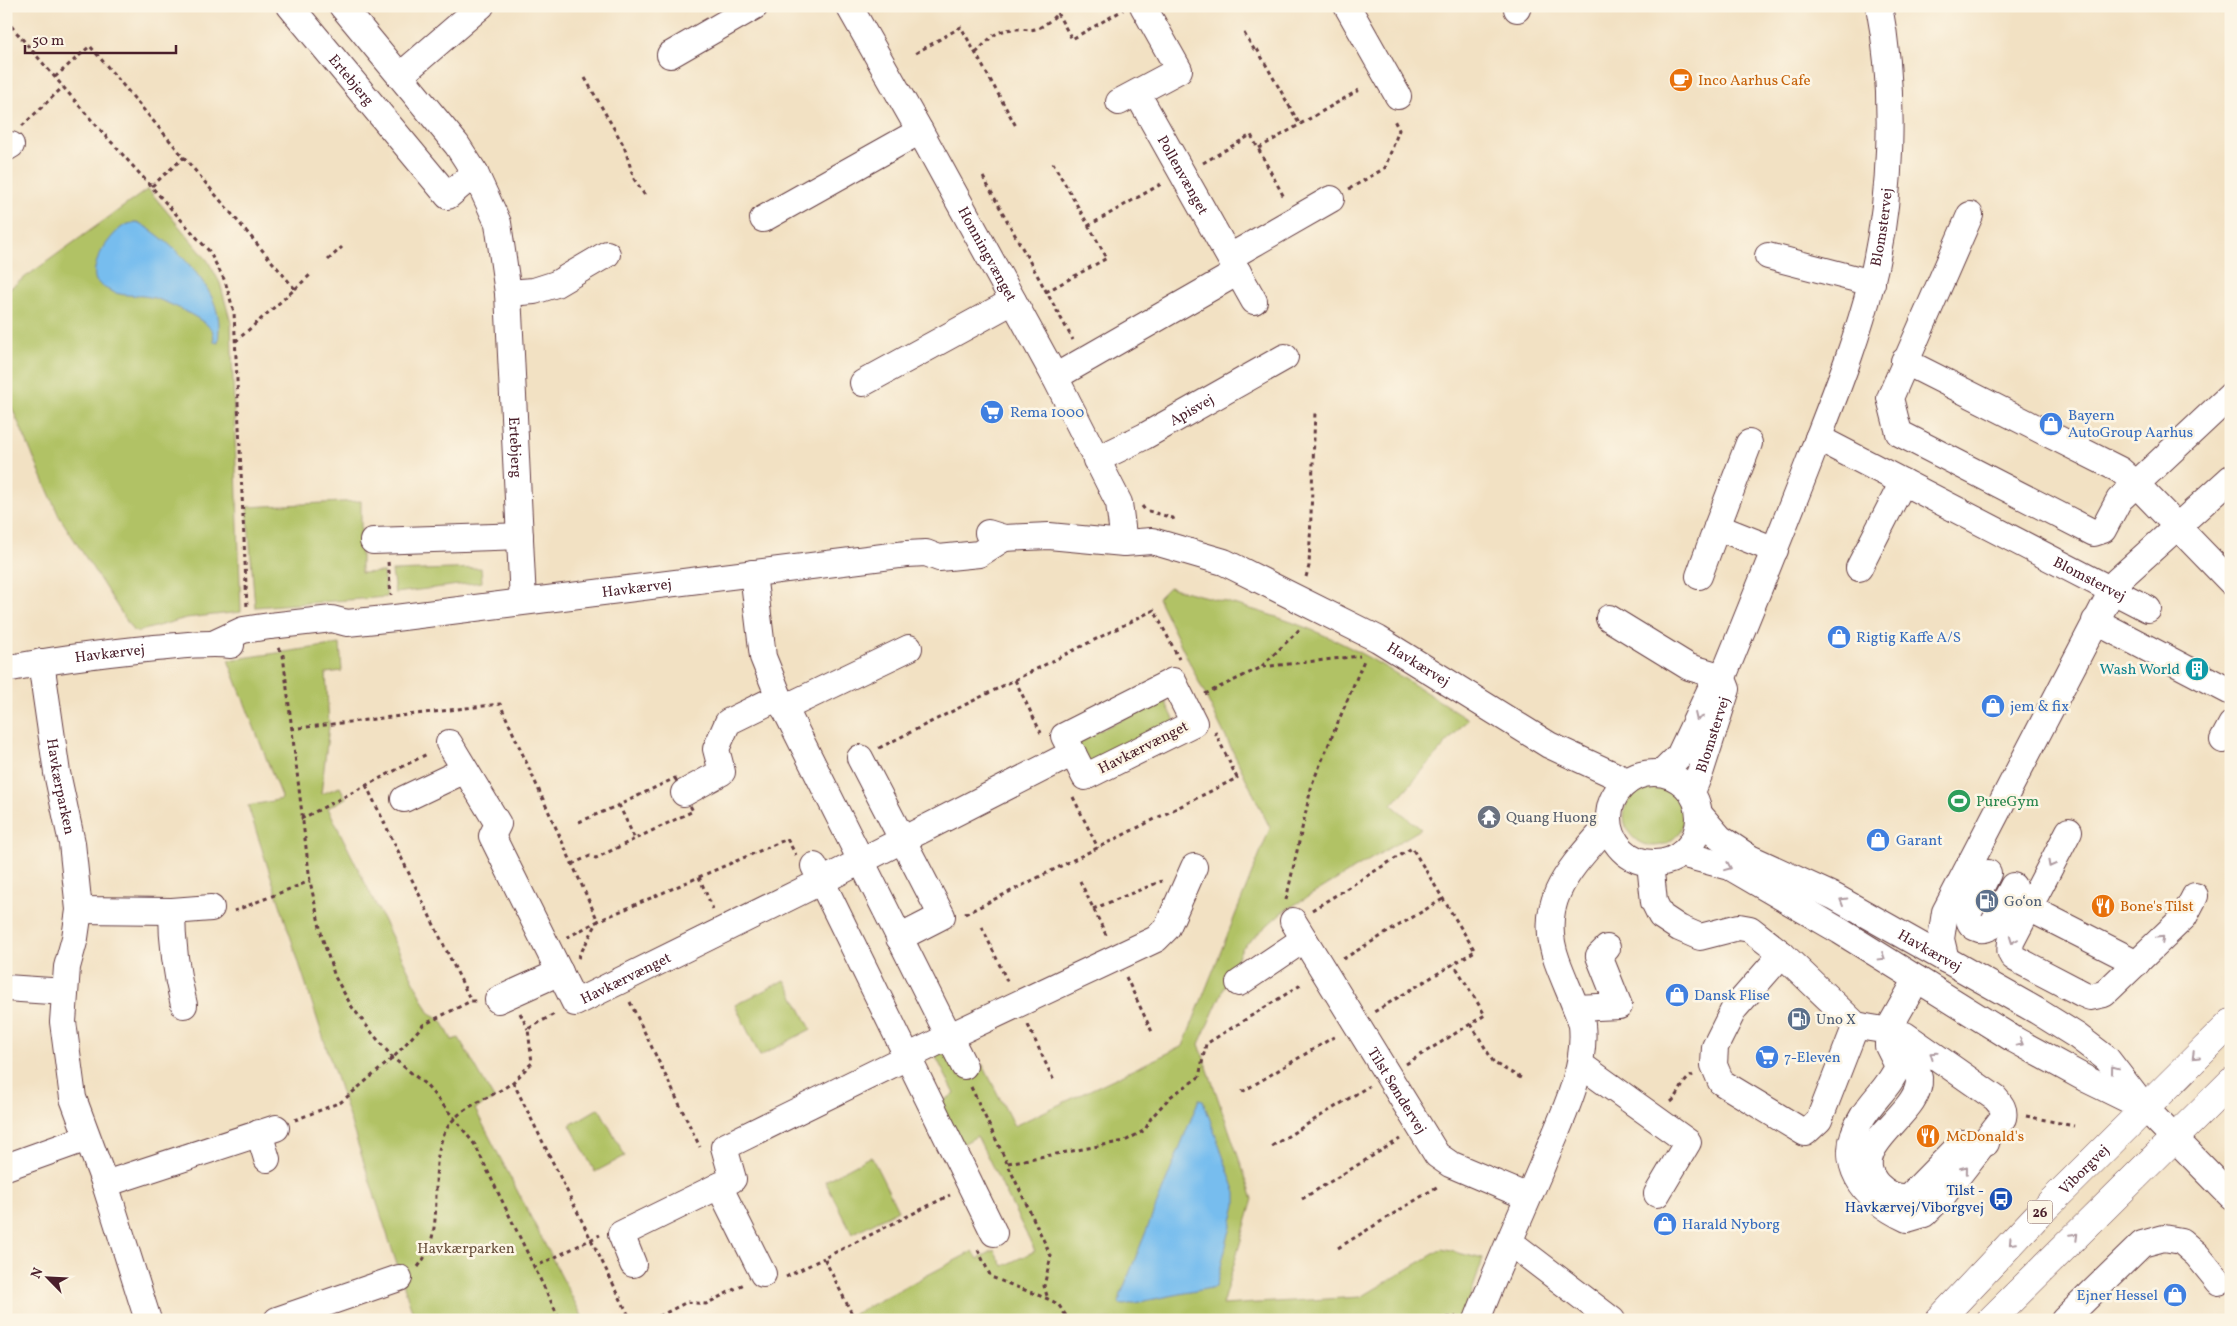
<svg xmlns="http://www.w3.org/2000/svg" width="2237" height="1326" font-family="Vollkorn,serif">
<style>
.green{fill:#b1c265;stroke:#7e7048}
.water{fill:#77bdee;stroke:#606e8c}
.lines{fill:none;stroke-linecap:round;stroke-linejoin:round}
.minor-casing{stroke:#633c42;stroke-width:28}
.major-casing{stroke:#633c42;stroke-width:29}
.path{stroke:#633c42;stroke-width:3;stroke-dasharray:4 4;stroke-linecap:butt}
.minor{stroke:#fff;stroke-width:26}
.major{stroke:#fff;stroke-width:28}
.oneway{stroke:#ae9aa0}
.labels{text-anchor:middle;stroke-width:5;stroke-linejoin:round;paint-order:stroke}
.shield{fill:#fcf5e5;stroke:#7f5f63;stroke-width:1}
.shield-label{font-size:14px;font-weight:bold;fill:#4a1f2b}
.street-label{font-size:15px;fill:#4a1f2b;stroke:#fcf5e5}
.food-label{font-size:15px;fill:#c56008;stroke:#fcf5e5;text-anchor:start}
.shop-label{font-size:15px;fill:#366cbe;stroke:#fcf5e5;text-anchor:start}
.culture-label{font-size:15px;fill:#0d838f;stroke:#fcf5e5;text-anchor:end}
.leisure-label{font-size:15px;fill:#27864d;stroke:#fcf5e5;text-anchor:start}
.worship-label{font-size:15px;fill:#5b616d;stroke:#fcf5e5;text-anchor:start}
.service-label{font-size:15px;fill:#4e5e75;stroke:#fcf5e5;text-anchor:start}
.transit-label{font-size:15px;fill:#164399;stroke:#fcf5e5;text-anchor:end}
.park-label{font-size:15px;fill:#69503c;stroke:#fcf5e5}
</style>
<rect width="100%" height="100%" fill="#fcf5e5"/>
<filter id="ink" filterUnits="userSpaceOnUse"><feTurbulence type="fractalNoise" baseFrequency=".02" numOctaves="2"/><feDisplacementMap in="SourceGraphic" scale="10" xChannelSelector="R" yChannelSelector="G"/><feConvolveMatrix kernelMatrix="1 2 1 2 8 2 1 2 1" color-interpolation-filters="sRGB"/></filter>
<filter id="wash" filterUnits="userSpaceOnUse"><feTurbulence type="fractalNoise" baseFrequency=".0096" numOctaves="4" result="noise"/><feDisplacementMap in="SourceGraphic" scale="20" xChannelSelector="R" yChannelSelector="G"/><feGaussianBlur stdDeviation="1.12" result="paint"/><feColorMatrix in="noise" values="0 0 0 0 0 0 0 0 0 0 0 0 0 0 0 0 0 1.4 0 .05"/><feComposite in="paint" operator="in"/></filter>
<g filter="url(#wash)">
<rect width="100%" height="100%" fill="#f2e1c3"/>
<path class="green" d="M 148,189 L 208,261 L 220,283 L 231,323 L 241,612 L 186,618 L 137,632 L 133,631 L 59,516 L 6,394 L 6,291 Z
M 361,501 L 361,573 L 383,572 L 387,597 L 255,607 L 247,507 Z
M 481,568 L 482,582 L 395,593 L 392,571 Z
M 1169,587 C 1217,600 1266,611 1312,630 C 1367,652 1418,688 1468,719 L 1392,805 L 1421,829 L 1281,913 L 1242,948 L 1199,1044 L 1253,1199 L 1222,1305 L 1361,1297 L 1442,1249 L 1483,1259 L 1462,1320 L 853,1320 L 852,1315 L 973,1251 L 978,1259 L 994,1250 L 1003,1266 L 1035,1251 L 977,1136 L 961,1145 L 939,1103 L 955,1094 L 935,1055 L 939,1053 L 945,1054 L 960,1077 L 983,1065 L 1014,1126 L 1183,1046 L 1270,828 L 1158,598 Z
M 340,644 L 342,671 L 326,673 L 329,726 L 321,794 L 340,787 L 346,798 L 328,808 L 429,1012 L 442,1021 L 452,1040 L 459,1038 L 494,1099 L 475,1109 L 584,1320 L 415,1320 L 248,806 L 282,799 L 228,660 Z
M 1164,699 L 1176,723 L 1089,767 L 1076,742 Z
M1624 816a30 30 0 1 1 60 0a30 30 0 1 1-60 0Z
M 785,980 L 811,1029 L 760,1056 L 735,1005 Z
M 599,1108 L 625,1156 L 595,1172 L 570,1125 Z
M 871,1156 L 898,1210 L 852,1234 L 825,1181 Z"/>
<path class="water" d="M 137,222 C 165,235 211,281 217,312 C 220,322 219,332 218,343 L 214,342 C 214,338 214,334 212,330 C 204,319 168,302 154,298 C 131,292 118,301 96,281 C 89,264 109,237 122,227 C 126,224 132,223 137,222 Z
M 1199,1099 L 1203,1100 L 1236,1193 L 1236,1205 L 1216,1287 L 1124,1305 L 1120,1304 L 1119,1302 L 1121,1294 Z"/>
</g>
<g filter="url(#ink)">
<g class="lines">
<g class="minor-casing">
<g id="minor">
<path id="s1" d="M 290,6 L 448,196 L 475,173"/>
<path id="s2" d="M 342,6 L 457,145 L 475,173 L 498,223 L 508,293 L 523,601"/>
<path id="s3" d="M 849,6 L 920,131 L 1055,377 L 1119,503 L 1124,543"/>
<path d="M 1347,6 L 1398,96"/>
<path d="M 1517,9 L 1518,6"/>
<path d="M 670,55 L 755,6"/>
<path d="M 401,75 L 481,6"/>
<path id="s4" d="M 1137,93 L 1254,301"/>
<path d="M 1119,102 L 1179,70 L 1143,6"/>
<path d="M 6,148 L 11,145"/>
<path d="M 1970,215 L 1890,398 L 1899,433 L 2094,533 L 2103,530 L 2119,500 L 2231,395"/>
<path d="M 763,219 L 920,131"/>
<path d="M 1768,256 L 1872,283"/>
<path d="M 1230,257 L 1331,199"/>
<path d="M 508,293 L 534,291 L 556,284 L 607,254"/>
<path d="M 1904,361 L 2120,470 L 2136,484 L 2231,582"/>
<path d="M 1055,377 L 1238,272"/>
<path d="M 863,383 L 1013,301"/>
<path id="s5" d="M 1818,438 L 2148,609"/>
<path d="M 1749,443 L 1717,527 L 1775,550"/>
<path id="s6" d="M 1096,460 L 1145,436 L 1285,357"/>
<path id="s7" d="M 988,533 L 1004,538 L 1049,536 L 1124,543 L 1152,541 L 1224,562 L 1378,639 L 1549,745 L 1627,781"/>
<path d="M 373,541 L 520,536"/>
<path d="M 1859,568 L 1903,482"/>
<path d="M 753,573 L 763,657 L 779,697 L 964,1066"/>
<path d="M 1699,576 L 1717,527"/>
<path d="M 1609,618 L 1689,667 L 1723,677"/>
<path d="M 2095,621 L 2231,692"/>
<path id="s8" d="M 215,643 L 243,630 L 270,626 L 332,619 L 347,623 L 395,618 L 907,554 L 926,553 L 939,558 L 979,554 L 1004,538"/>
<path id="s9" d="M 41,662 L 57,773 L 72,843 L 79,910 L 75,938 L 67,967 L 63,1022 L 73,1098 L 105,1184 L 148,1320"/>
<path id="s10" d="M 6,669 C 55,659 105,653 155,648 C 180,646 206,642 231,645"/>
<path d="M 1173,681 L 1194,723 L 1085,777 L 1064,736 Z"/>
<path d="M 784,708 L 909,648"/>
<path d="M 2223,740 L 2231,725"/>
<path id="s11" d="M 449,743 L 498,824 L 492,836 L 575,1003 L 812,886 L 1073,753"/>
<path d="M 860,758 L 942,916 L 899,938"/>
<circle cx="1654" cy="818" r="45"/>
<path id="s12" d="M 1662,773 L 1679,756 L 1713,684 L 1723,677 C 1752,606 1781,534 1809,462 C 1831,404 1856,345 1871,284 C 1892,201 1896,91 1879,6"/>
<path id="s13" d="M 1692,792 L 1701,770 L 1727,689 L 1725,684"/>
<path d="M 684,793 L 722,772 L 716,749 L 728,722 L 779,697"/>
<path d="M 404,799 L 465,770"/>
<path id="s14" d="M 1700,815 L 1720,838 L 1750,858 L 1835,897 L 2037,1011 L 2077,1036 L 2107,1059 L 2144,1107 L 2231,1196"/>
<path d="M 2069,831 L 2011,942 C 2010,949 2009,955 2016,959 L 2083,994 L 2090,997 L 2104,994 L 2184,917 L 2195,896"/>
<path d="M 1681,854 L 1730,867 L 1840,931 L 2015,1040 L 2088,1080 L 2139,1105"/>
<path d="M 1650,863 L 1654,902 L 1661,916 L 1679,928 L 1700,937 L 1739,927 L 1750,929 L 1782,954 L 1856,1025 C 1873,1029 1889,1030 1905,1035 L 1995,1098 C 2001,1105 2005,1109 2003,1118 L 1944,1194 L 1924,1214 L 1907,1219 C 1864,1199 1833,1162 1863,1116 C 1874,1098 1891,1085 1898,1066 L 1888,1046 L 1888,1030 L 1917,979"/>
<path d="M 814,866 L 994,1233"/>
<path d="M 1988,873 L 1968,914 C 1969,928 1980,933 1992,926 L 2013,886"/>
<path d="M 2029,908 L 2137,963"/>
<path d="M 79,910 L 172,911 L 211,908"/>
<path d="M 172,911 C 172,944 176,973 184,1005"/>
<path id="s15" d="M 1293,921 L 1437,1155 L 1450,1164 L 1528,1197"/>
<path d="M 1782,954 L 1734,1009 L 1715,1047 L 1714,1065 L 1721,1082 L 1805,1133 L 1819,1120 L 1856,1025"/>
<path d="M 1946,960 L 1941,939 L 1945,912 L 2117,581 L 2231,478"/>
<path d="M 1239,983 L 1304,939"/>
<path d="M 6,988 L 65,992"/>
<path d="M 498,1000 L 560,972"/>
<path d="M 1576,1008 L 1619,1006 L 1599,956 L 1607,948"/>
<path d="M 1899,1041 C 1904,1047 1918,1070 1919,1078 C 1922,1116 1842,1145 1878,1185 C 1887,1194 1896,1198 1909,1197 L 1962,1143 L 1986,1143"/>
<path d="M 1581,1065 L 1688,1142 L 1657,1194"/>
<path d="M 259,1133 L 267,1159"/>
<path d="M 6,1167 L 87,1138"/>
<path d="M 105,1184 L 276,1128"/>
<path d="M 719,1186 L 763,1274"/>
<path d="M 1510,1242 L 1612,1320"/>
<path d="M 633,1264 L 621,1234 L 733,1179 L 724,1147 L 948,1037 L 1156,939 L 1167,928 L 1194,867"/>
<path d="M 277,1320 L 399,1278"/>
<path d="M 1477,1320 C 1497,1268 1520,1217 1542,1166 C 1559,1123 1587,1072 1582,1025 C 1575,1003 1565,983 1557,961 C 1535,900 1572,867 1609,824"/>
<path d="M 2064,1320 L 2142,1244 L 2164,1238 L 2181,1241 L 2197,1255 L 2219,1282"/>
</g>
</g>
<g class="major-casing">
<g id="major">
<path id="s16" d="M 1939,1320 L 2037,1216 L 2231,1023"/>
<path d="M 1991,1320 L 2231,1082"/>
</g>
</g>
<path class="path" d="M 1053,6 L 1072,39 L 1123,10
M 6,20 L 88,116 L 209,251 L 225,281 L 234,312 L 247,608
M 1244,33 L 1255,51 L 1257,49 L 1300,125
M 916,53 L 961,27 L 1017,128
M 976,53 C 983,46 990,36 1000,32 C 1028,22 1029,42 1057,14
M 55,77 L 90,46 L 295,289 L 236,341
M 585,78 L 624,146 L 634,179 L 646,197
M 22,126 L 63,87
M 1259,148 L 1359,90
M 1203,163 L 1251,135 L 1285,199
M 983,177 L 1073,340
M 152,186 L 184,157
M 1349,189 L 1385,168 L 1399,130 L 1393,118
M 1088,226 L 1161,184
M 328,260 L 342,247
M 295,289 L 311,274
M 1046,292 L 1107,258 L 1053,163
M 1142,506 L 1145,510 L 1173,518 L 1175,523
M 388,562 L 391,595
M 1306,577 L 1309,566 L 1315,412
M 278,648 L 283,655 L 310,881 L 322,937 L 335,977 L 352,1007 L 373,1034 L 393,1058 L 425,1084 L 454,1118 L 475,1145 L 560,1320
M 1262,666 L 1302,627
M 1015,680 L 1041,733
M 1205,694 L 1262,667 L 1360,656
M 291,729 L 500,704 L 598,921 L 566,938
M 879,748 L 1154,610 L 1179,659
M 675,778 L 693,811 L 635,839 L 619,805 Z
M 366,785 L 471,1001
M 1073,797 L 1098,848
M 301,819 L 429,753
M 579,822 L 619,805
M 572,864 L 590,856 L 596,858 L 635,839
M 699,877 L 787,839 L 796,855
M 1080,881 L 1107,937
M 1286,900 L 1312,784 L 1365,658
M 1093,909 L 1162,881
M 1312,910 L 1412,848 L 1475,951 L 1374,1012
M 234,911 L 310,881
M 965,914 L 1237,778 L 1215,732
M 982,927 L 1008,983
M 578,958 L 598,921 L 699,877 L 713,909
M 1343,959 L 1443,899
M 1126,977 L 1153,1034
M 630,1002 L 700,1147
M 520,1013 L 528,1029
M 1471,1024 L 1494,1063 L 1521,1078
M 1028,1025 L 1054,1081
M 1406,1064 L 1485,1015 L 1454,964
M 513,1082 L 631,1320
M 971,1087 L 1051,1256 L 1044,1286 L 1048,1299
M 1242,1092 L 1337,1035
M 1671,1102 C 1682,1093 1680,1082 1693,1075
M 2026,1116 L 2074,1126
M 295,1120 L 341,1102 L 393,1058 L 423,1025 L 471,1001 L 477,1001
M 1272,1146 L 1369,1086
M 1008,1163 L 1125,1141 L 1145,1130 L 1151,1118 L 1170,1097 L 1199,1077 L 1206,1044 L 1304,983
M 1302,1199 L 1400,1139
M 1338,1248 L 1440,1185
M 978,1250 L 991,1277 L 1048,1299 L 1058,1304 L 1069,1320
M 418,1267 C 449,1227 426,1176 444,1134 C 457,1105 490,1100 513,1082 C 520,1076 525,1069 532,1063 L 528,1029 L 556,1013
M 533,1268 L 600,1235
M 786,1277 L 824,1258
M 652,1320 L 687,1302 L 706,1304 L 744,1284
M 855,1320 L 824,1258 L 950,1195
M 1423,1320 L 1456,1317"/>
<use href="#minor" class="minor"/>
<use href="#major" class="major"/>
</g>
<defs><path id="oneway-chevron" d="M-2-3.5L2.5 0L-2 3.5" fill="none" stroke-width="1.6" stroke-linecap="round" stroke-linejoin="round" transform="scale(1.25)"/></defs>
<g class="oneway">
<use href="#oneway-chevron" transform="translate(1698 717) rotate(115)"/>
<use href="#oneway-chevron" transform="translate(2051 864) rotate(118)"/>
<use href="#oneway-chevron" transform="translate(1728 867) rotate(22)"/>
<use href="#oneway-chevron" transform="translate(1843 901) rotate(-150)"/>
<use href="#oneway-chevron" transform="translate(2161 939) rotate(-44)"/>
<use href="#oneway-chevron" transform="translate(2013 940) rotate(111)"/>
<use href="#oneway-chevron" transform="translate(1882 957) rotate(32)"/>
<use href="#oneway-chevron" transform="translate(2020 1043) rotate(29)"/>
<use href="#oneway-chevron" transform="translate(1933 1055) rotate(-145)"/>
<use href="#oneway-chevron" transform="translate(2195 1056) rotate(136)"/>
<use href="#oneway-chevron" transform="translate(2114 1069) rotate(-127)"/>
<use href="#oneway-chevron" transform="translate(1965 1169) rotate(-51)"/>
<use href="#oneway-chevron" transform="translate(2075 1236) rotate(-45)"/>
<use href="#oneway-chevron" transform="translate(2012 1242) rotate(133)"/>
</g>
</g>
<defs>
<g id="cafe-disc" transform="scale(1.25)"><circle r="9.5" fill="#e8710a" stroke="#fcf5e5"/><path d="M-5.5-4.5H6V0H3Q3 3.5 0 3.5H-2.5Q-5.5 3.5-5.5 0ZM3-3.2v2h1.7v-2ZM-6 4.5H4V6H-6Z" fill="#fff"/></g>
<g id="supermarket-disc" transform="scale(1.25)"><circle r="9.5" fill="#3f7fe0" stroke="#fcf5e5"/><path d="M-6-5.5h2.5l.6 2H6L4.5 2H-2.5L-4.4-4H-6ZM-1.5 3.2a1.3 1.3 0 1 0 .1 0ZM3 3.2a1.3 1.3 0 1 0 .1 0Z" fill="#fff"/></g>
<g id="shop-disc" transform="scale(1.25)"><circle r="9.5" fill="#3f7fe0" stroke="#fcf5e5"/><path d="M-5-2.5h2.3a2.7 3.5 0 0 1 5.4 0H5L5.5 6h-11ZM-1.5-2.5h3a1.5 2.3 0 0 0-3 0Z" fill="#fff"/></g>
<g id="building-disc" transform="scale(1.25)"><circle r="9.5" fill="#0f9aa8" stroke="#fcf5e5"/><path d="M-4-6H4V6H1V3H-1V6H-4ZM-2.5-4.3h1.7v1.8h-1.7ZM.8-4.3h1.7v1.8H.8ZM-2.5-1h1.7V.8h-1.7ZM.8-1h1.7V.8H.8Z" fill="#fff"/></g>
<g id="stadium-disc" transform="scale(1.25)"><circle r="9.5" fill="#2e9e5b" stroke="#fcf5e5"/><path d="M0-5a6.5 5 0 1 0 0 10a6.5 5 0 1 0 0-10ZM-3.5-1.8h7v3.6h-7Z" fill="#fff"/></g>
<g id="temple-disc" transform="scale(1.25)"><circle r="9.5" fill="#6b7280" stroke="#fcf5e5"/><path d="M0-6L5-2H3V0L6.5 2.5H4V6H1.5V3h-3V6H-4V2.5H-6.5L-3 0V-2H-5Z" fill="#fff"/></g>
<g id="fuel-disc" transform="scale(1.25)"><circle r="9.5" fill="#5c6f8a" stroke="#fcf5e5"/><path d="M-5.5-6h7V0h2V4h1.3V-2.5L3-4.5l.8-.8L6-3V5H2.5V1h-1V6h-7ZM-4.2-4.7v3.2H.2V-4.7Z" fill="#fff"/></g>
<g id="restaurant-disc" transform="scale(1.25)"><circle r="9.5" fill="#e8710a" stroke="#fcf5e5"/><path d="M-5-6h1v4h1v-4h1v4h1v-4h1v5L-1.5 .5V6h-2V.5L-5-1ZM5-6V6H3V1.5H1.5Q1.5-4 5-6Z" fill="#fff"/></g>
<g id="bus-disc" transform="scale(1.25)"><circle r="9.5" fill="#1a4fb4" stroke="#fcf5e5"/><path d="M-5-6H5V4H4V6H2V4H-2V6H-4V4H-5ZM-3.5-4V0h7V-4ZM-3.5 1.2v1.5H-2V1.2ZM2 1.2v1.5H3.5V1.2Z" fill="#fff"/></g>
</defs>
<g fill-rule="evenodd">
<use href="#cafe-disc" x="1681" y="80"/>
<use href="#supermarket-disc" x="992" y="412"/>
<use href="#shop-disc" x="2051" y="424"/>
<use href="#shop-disc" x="1839" y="637"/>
<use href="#building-disc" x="2197" y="669"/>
<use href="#shop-disc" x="1993" y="706"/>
<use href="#stadium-disc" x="1959" y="801"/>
<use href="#temple-disc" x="1489" y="817"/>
<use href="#shop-disc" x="1878" y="840"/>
<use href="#fuel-disc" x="1987" y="901"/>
<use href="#restaurant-disc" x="2103" y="906"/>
<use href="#shop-disc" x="1677" y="995"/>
<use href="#fuel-disc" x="1799" y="1019"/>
<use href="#supermarket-disc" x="1767" y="1057"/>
<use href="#restaurant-disc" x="1928" y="1136"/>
<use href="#bus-disc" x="2001" y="1199"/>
<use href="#shop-disc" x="1665" y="1224"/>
<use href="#shop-disc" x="2175" y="1295"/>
</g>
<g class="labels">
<rect class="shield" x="2027.5" y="1200.5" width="25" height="23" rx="4"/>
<g class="shield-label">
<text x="2040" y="1217">26</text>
</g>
<g class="street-label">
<text dy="5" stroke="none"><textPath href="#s1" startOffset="96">Ertebjerg</textPath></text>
<text dy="5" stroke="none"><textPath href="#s4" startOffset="94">Pollenvænget</textPath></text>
<text dy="5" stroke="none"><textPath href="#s12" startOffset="594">Blomstervej</textPath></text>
<text dy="5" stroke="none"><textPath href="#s3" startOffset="284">Honningvænget</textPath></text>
<text dy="5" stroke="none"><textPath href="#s6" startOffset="108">Apisvej</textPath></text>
<text dy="5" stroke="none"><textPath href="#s2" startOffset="494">Ertebjerg</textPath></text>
<text dy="5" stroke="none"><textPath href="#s5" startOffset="306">Blomstervej</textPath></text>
<text dy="5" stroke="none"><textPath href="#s8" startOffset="428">Havkærvej</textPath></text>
<text dy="5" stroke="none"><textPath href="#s10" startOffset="105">Havkærvej</textPath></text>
<text dy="5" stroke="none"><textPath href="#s7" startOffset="460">Havkærvej</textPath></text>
<text dy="5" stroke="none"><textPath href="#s13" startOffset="61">Blomstervej</textPath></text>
<text transform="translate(1143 747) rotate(-27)" y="5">Havkærvænget</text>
<text dy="5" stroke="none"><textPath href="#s9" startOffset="126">Havkærparken</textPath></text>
<text dy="5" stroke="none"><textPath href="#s14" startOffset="269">Havkærvej</textPath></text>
<text dy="5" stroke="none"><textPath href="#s11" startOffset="351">Havkærvænget</textPath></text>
<text dy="5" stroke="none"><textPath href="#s15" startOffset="199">Tilst Søndervej</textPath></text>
<text dy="5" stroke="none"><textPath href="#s16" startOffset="209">Viborgvej</textPath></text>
</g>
<g class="food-label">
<text x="1698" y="85">Inco Aarhus Cafe</text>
<text x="2120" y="911">Bone's Tilst</text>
<text x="1946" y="1141">McDonald's</text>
</g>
<g class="shop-label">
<text x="1010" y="417">Rema 1000</text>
<text x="2068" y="420">Bayern<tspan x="2068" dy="17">AutoGroup Aarhus</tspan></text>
<text x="1856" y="642">Rigtig Kaffe A/S</text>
<text x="2010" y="711">jem &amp; fix</text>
<text x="1896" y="845">Garant</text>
<text x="1694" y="1000">Dansk Flise</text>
<text x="1784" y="1062">7-Eleven</text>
<text x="1682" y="1229">Harald Nyborg</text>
<text x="2158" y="1300" text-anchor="end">Ejner Hessel</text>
</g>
<g class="culture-label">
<text x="2180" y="674">Wash World</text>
</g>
<g class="leisure-label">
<text x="1976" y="806">PureGym</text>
</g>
<g class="worship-label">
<text x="1506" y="822">Quang Huong</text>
</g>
<g class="service-label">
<text x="2004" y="906">Go‘on</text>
<text x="1816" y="1024">Uno X</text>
</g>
<g class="transit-label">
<text x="1984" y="1195">Tilst -<tspan x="1984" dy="17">Havkærvej/Viborgvej</tspan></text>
</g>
<g class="park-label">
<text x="466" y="1253">Havkærparken</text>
</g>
</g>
<rect width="2237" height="1326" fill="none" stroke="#fcf5e5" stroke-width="25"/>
<g transform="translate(48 1278) rotate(294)" stroke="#fcf5e5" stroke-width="4" paint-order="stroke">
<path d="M0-4L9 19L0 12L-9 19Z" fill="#4a1f2b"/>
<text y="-8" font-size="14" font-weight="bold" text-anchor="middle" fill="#4a1f2b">N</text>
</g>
<path d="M25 45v8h151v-8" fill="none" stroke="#4a1f2b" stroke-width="2.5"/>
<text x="32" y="45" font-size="15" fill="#4a1f2b" stroke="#fcf5e5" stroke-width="4" paint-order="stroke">50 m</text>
</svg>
